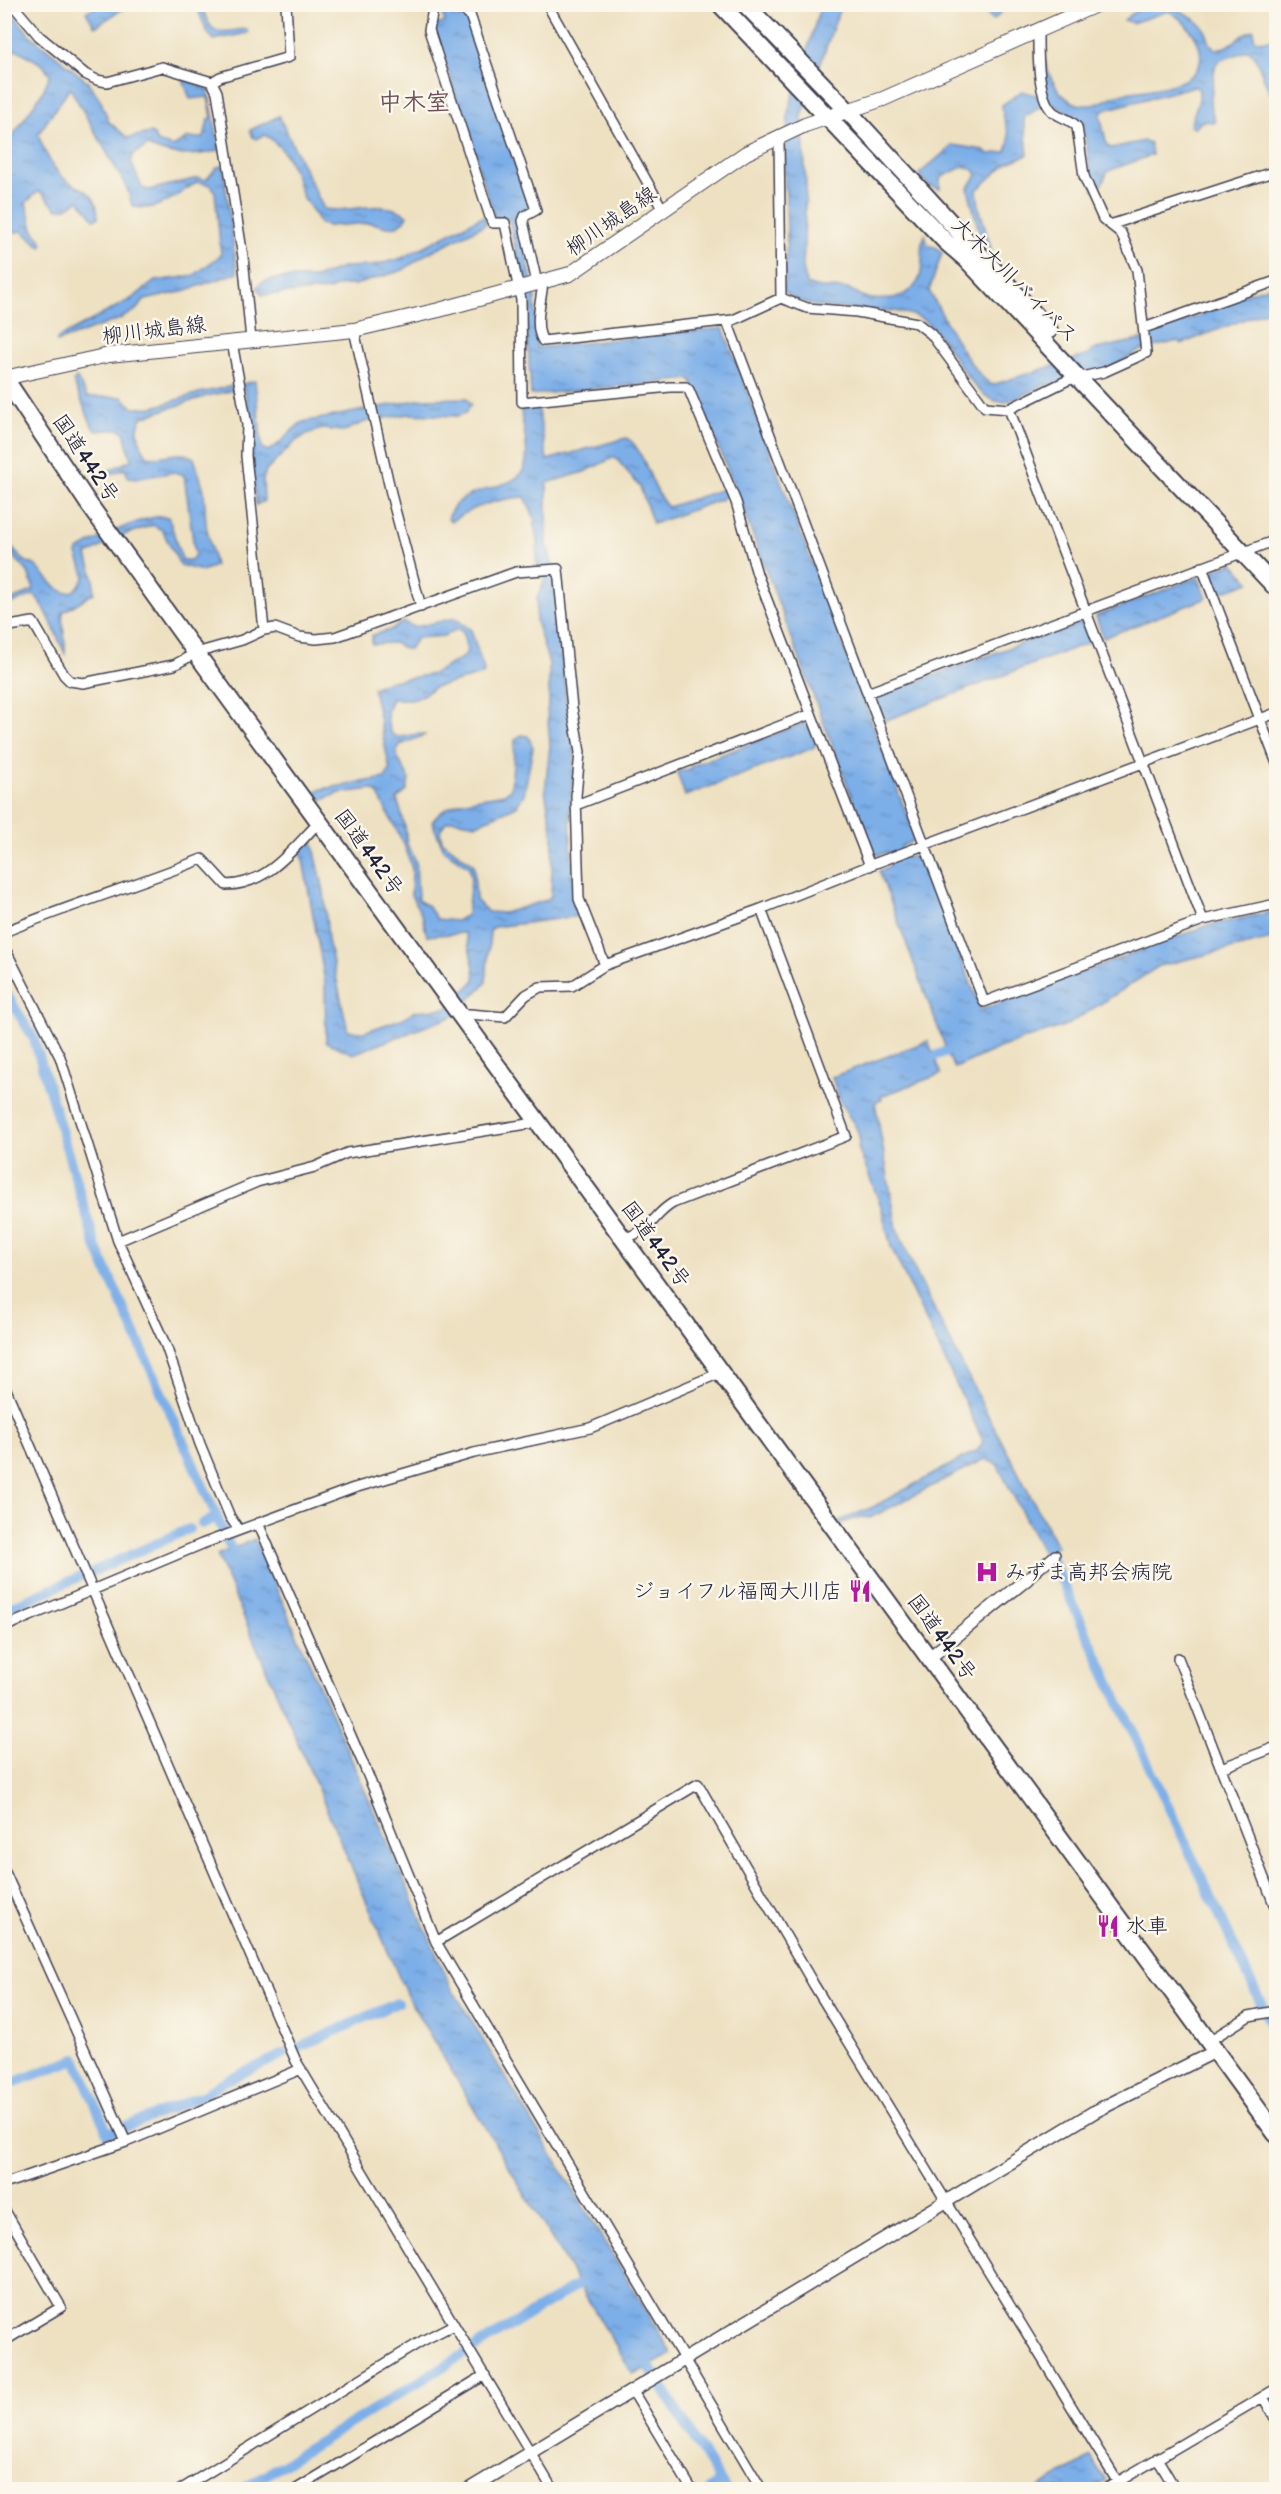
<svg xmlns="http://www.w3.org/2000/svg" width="1281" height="2494" font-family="'Balsamiq Sans','Klee One',sans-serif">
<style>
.water{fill:url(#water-ripples);stroke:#4f6892;stroke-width:1.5}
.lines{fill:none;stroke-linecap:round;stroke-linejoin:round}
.canal{stroke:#7caee8;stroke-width:10}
.minor-casing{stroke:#413f4f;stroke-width:12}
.tertiary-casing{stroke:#413f4f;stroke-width:15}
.secondary-casing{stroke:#413f4f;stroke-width:16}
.trunk-casing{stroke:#413f4f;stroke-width:20}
.minor{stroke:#fff;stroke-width:9}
.tertiary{stroke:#fff;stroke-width:12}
.secondary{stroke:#fff;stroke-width:14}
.trunk{stroke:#fff;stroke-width:16}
.labels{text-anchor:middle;stroke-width:5;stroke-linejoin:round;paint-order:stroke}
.street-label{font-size:21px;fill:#22223b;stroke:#fbf7ec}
.poi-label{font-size:21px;fill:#22223b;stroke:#fbf7ec;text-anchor:start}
.quarter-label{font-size:24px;font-weight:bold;fill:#6d5059;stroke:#fbf7ec}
</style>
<defs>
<pattern id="water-ripples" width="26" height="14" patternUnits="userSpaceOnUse" patternTransform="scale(1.5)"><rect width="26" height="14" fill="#7caee8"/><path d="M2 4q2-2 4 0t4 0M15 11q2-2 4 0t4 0" fill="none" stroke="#658dbd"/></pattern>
</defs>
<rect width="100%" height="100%" fill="#fbf7ec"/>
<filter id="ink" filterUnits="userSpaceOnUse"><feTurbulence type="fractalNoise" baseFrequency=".0167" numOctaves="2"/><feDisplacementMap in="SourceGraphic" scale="12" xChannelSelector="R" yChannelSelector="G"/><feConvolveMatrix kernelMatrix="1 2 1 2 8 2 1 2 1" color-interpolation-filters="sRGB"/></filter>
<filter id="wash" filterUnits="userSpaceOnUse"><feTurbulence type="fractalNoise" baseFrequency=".008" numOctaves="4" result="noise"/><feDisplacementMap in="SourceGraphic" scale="24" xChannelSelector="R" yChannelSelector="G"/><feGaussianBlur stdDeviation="1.35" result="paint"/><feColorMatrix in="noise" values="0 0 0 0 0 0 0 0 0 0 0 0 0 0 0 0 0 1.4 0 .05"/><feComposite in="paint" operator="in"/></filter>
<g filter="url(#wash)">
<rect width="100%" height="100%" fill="#eee1c2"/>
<path class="water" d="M 5,4 L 29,34 L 87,81 L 100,99 L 109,122 L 128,138 L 150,133 L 154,135 L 157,142 L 173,147 L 188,138 L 204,138 L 208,120 L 212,117 L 208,97 L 190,99 L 183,79 L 208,89 L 220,150 C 194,157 172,157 147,146 L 133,155 L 131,162 L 142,188 L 149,190 L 198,178 L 206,180 L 217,167 L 223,166 L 237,273 L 181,292 L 145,300 L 135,311 L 120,319 L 57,342 L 57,339 L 131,299 L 155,281 L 193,276 L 221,255 L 215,192 L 211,185 L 197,182 C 180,193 153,216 132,205 L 127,188 L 70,88 L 38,134 C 43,148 51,168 64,178 C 79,191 98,188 98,218 L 94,219 L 79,200 L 67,208 L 57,209 L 41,192 L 37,192 L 26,203 L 33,229 L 43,243 L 41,247 L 22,231 L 5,234 L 5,147 L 42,93 L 50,75 L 43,65 L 18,50 L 5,54 Z
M 98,5 L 98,4 L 129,5 L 95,27 L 86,12 Z
M 196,5 L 201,5 C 213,38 214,32 247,29 L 248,33 L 214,40 L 207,32 Z
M 439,5 L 448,5 L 454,18 L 463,16 L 467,19 L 529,207 L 518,214 L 535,296 L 537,348 L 723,328 L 916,839 L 901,847 L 905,858 L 922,855 L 981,1010 L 1206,926 L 1276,911 L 1276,938 L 1159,966 L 1069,1024 L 999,1048 L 955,1068 L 943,1049 L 945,1046 L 879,871 L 890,866 L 888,852 L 874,856 L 735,488 L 691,379 L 531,395 L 525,295 L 509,219 L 495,219 L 435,30 L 436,25 L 445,22 Z
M 821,5 L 841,5 L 802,116 L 806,186 L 803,269 L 807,284 C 821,291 833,287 847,289 C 854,290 858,294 864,297 C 882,303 911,298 919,279 C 926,264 917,247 925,235 L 927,244 L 937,248 L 942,253 L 929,291 C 943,314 968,370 992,385 L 1088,355 L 1092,350 L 1148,338 L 1151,330 L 1203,315 L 1212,305 L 1276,284 L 1276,307 L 1181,344 L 1178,341 L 1141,350 L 1113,366 L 1048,386 L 1046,384 C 1033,390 1021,397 1008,401 C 972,411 950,331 918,317 C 880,301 813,319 784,291 L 787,232 L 784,146 L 787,144 L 788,112 Z
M 975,5 L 1014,5 L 1003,10 L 994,20 Z
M 1166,5 C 1179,9 1200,19 1206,32 C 1209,39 1208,44 1215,49 C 1233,49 1238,34 1254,30 L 1254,38 L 1257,41 L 1276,39 L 1276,49 C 1264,59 1275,67 1276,80 C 1277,86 1276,93 1276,100 C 1262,86 1263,64 1249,50 L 1219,61 L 1215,67 L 1210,105 L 1215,122 L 1202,121 L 1195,128 L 1190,126 L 1199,99 L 1199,90 L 1195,86 L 1104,110 L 1100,115 L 1107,146 L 1111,148 L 1144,141 L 1150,143 L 1152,155 L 1108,171 L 1102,184 L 1094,190 C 1086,167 1092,134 1073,116 C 1066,109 1056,109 1049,101 L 1024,118 L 1028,155 L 1007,163 L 977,190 L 979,207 L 992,252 L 981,240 L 968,188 L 977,175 L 974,170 L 964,166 L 940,178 L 940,189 L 929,186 L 919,174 L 953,145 L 984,150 L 989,154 L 1005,152 C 1016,137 1001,121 1002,105 L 1022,91 L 1039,96 L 1046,91 L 1041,57 L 1042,47 C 1045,71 1060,109 1091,105 C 1102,104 1110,96 1121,94 C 1147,88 1212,89 1199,46 C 1195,32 1181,18 1169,11 L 1132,23 L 1124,20 L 1137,10 Z
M 279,116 L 324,209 C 350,214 382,197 407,215 L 405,221 L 397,226 L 387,227 L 372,223 L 328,226 L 320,224 L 306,200 L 304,201 C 297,178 288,147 265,135 L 256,139 L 253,137 L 250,130 Z
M 481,217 L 485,217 L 486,224 L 428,253 L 403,270 L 355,285 L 341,285 L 329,290 L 262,295 L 257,287 L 262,282 L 280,278 L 315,278 L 345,267 L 372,266 L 402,258 Z
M 77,378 L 87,397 L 122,397 L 134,408 L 154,407 L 199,393 L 255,381 L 262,448 L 268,451 C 283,444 289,430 303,422 L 422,399 L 466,398 L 471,404 L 466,413 L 458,416 L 408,414 L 365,422 L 344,431 L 322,429 L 307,434 L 296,441 L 266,471 L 263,479 L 264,501 L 256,505 L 251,452 L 253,428 L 244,388 L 207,396 L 143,417 C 133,428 140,445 147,456 C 162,460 181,448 194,458 L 204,490 L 206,525 L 215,566 L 202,571 L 180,565 L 162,530 L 153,525 L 118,537 L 87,555 L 94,579 L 94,593 L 63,612 C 60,623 67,638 65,654 C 57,637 47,607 34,595 L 5,606 L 5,603 L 34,590 L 28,572 L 5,547 L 4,538 C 10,546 16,554 24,560 C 28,563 32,563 36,566 C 51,581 68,611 85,576 L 77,554 L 78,550 C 98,539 147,512 168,517 C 175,531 175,546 183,560 L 191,560 L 195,555 L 184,475 L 175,472 L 134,479 L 128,477 L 125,469 L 104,476 L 103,473 L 131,460 L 124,432 L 119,429 L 97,431 L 93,428 L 73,381 Z
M 538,408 L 547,460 L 626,438 C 643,444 652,492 668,507 L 723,489 L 727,494 L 722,499 L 653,524 L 640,487 L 615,457 L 584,472 L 547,483 L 547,545 L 553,566 L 551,573 L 556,592 L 566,698 L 575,751 L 570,806 L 573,896 L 580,916 L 494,927 L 490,931 L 486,983 L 453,1016 L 353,1054 L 326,1042 L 325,982 L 300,843 L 311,834 L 324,891 L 328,940 L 348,1031 L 364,1032 L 404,1018 L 414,1011 L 447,1008 L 475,980 L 474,967 L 465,933 L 427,936 L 422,916 L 411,895 L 412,869 L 404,844 L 377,793 L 372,789 L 340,793 L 322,800 L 316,794 L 317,790 L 385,778 L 390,770 L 373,688 L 386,682 L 433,674 L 462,658 L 467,652 L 463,632 L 457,629 L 444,636 L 417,638 L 409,649 L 405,649 L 395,643 L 372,644 L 372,635 L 390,630 L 403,622 L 415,627 L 455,618 L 471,630 L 484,670 L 483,675 L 435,687 L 416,699 L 392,699 C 385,710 386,724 392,734 C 404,742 413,730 425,735 L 400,745 L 396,754 L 409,779 L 407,791 L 397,799 L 405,826 L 407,844 L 416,862 L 418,900 L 428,906 L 437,919 L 456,921 L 467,915 L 471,878 L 469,867 L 444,850 L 432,822 C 448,799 479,799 505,794 L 511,788 L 515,740 L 521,735 L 528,736 L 533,747 L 524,794 L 517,806 L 477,824 L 453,820 L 446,822 L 440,830 L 442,841 L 474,865 L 476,900 L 488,912 L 504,913 L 547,900 L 551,896 L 553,834 L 545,791 L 550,745 L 547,709 L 549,704 L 549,664 L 536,621 L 537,599 L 544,582 L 544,574 L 536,562 L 538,539 L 533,523 L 536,522 L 525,497 C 496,499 476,506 451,521 L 448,519 C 457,481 517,495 525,466 C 530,449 522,426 521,409 Z
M 1233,563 L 1250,582 L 1219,593 L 1211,571 Z
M 1198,577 L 1207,598 L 1103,638 L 1096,616 Z
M 1082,621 L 1090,642 L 884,721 L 875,697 L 1066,627 L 1067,630 L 1073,628 L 1072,625 Z
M 807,722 L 816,744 L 813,748 L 685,796 L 677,772 L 691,768 L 691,766 Z
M 928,1041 L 941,1074 L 881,1096 L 882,1100 L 875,1102 L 897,1229 L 918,1277 L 983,1406 L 1057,1546 L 1044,1555 L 997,1464 L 985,1459 L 870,1518 L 861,1517 L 840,1524 L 839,1521 L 871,1508 L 978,1450 L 983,1441 L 891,1247 L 881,1206 L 858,1148 C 863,1129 850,1121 842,1105 C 838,1096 835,1086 832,1077 Z
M 255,1539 L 450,1985 L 672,2354 L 633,2375 L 408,1998 L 217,1555 Z
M 1091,2457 L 1106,2481 L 1091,2489 L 1037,2489 Z"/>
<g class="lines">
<path class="canal" d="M 4,990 L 34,1039 L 95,1244 L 237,1562
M 921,1062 L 956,1047
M 202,1524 L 217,1517
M 1042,1539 L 1276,2035
M 94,1571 L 189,1529
M 4,1610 L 79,1577
M 298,2048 L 397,2003
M 4,2086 L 76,2059 L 108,2134 L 114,2131
M 125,2127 L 204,2095 L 221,2083 L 284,2054
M 642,2355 L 726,2490
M 241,2490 L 589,2278
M 709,2490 L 721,2482"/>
</g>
</g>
<g filter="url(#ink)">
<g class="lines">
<g class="minor-casing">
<path id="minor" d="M 12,4 L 39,36 L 85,74 L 97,80 L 107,82 L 162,67 L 212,82 L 217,92 L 243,257 L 251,340
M 434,4 L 429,30 L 491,220 L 493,223 L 505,223 L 521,300 L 522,402 L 670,387 L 686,387 L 689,390 L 736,502 L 757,574 L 870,866
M 456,4 L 470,15 L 536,210 L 525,216 L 523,221 L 537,283
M 547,4 L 663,210
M 212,82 L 220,77 L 289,57 L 286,4
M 779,138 L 781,298 L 807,308 L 857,312 L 917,323 L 931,334 L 985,407 L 1009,409 L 1068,380 L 1104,372 L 1146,353 L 1137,270 L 1121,233 L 1103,219 L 1089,188 L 1084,176 L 1077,127 C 1071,119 1061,118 1053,112 C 1037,98 1038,51 1038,32
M 1113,224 L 1276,171
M 543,282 C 542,298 533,326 543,341 L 733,320 L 781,298
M 727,321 L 984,1002 L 1203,920 L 1276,904
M 1144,328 L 1276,281
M 354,330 L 393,502 L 421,607
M 232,342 L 247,425 L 246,456 L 264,630
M 1009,409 L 1203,920
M 1202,567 L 1276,761
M 4,627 L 33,622 L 64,675 L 70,681 L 83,683 L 174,665 L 196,653 L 242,640 L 264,630 L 275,628 L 299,637 L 316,639 L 335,637 L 516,572 L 558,569 L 572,708 L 580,752 L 576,796 L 579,899 L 605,965
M 867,693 L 1276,540
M 576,805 L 811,714
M 4,932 C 70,905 136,885 202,859 L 226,885 C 267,885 293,849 319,822
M 4,947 L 60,1057 L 118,1241 L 166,1346 L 200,1444 L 230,1517 L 239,1530
M 464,1021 L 469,1014 L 505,1017 L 526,995 L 540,987 L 572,986 L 605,965 L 761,909 L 876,863 L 1276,713
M 625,1238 C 656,1228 651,1216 673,1203 L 846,1136 L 761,909
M 118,1241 L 257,1182 L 315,1167 L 347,1153 L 540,1122
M 4,1385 L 296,2061 L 553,2490
M 258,1523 L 365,1768 L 436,1942 L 762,2490
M 1027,1579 L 1055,1555
M 4,1627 L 202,1544 L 354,1488 L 474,1453 L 590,1428 L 722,1372
M 1178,1658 L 1276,1909
M 1221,1768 L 1276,1747
M 4,1870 L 126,2142
M 436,1942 L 698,1784 L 814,1985 L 1117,2481
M 1209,2041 L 1249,2016 L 1276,2011
M 4,2184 L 126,2142 L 301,2069
M 4,2209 L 61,2307 L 4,2341
M 632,2390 L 692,2490
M 1263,2397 L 1276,2420
M 1157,2458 L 1176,2490
M 180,2490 L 422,2341 L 453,2325
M 295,2490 L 485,2375
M 1104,2490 L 1276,2389"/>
</g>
<g class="tertiary-casing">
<path id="tertiary" d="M 929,1658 L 1027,1579
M 468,2490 L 1094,2112 L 1216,2051"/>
</g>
<g class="secondary-casing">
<path id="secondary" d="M 4,378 L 109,355 L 354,330 L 439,310 L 570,274 L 746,153 L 805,125 L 883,99 L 1098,4"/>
</g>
<g class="trunk-casing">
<path id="trunk" d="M 720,4 L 946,242 L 967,260 L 1276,588
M 745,4 L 848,111 L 1049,330
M 4,377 L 88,503 L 196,653 L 1276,2134"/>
</g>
<use href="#minor" class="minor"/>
<use href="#tertiary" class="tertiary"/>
<use href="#secondary" class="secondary"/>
<use href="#trunk" class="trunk"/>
</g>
</g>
<defs>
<g id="hospital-bare" transform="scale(1.8)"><path d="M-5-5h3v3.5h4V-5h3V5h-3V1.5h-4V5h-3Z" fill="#b5179e" stroke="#fbf7ec" stroke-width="2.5" paint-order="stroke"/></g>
<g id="restaurant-bare" transform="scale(1.8)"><path d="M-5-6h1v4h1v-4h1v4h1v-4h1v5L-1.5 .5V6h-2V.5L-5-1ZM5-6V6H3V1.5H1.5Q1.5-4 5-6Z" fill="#b5179e" stroke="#fbf7ec" stroke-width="2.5" paint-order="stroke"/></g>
</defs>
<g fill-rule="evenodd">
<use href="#hospital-bare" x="987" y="1572"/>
<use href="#restaurant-bare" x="860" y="1591"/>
<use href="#restaurant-bare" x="1108" y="1926"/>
</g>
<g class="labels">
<g class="street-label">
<text transform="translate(611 221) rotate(-35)" y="7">柳川城島線</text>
<text transform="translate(1015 280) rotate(45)" y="7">大木大川バイパス</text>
<text transform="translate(154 330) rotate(-7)" y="7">柳川城島線</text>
<text transform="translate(86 458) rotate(56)" y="7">国道442号</text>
<text transform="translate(369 852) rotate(54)" y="7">国道442号</text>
<text transform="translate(656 1244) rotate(54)" y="7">国道442号</text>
<text transform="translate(942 1637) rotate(54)" y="7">国道442号</text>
</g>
<g class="poi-label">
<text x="1005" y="1579">みずま高邦会病院</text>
<text x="842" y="1598" text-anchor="end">ジョイフル福岡大川店</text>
<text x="1126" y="1933">水車</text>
</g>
<g class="quarter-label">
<text x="414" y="110">中木室</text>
</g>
</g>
<rect width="1281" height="2494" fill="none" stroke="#fbf7ec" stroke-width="24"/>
</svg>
